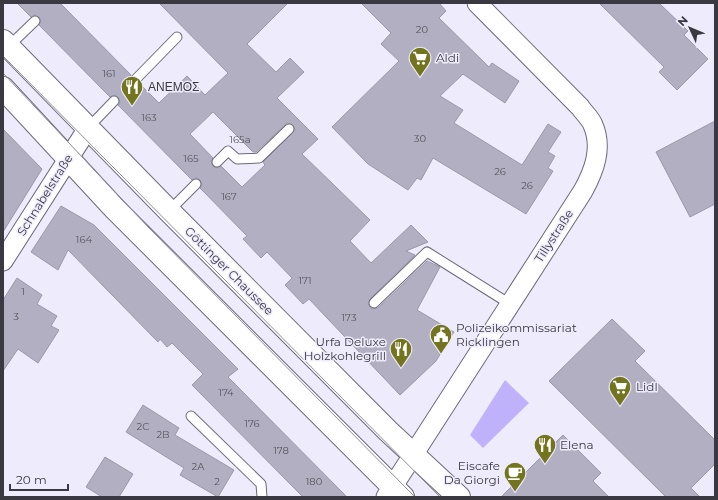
<svg xmlns="http://www.w3.org/2000/svg" width="718" height="500" font-family="Montserrat,sans-serif">
<style>
.green{fill:#bfb2fa}
.building{fill:#b2afc2;stroke:#9a98aa;fill-rule:evenodd}
.lines{fill:none;stroke-linecap:round;stroke-linejoin:round}
.lane-casing{stroke:#6c6a7b;stroke-width:11}
.street-casing{stroke:#6c6a7b;stroke-width:21}
.secondary-casing{stroke:#6c6a7b;stroke-width:24}
.lane{stroke:#fff;stroke-width:9}
.street{stroke:#fff;stroke-width:19}
.secondary{stroke:#fff;stroke-width:22}
.tram{stroke:#8e8c98;stroke-width:1}
.labels{text-anchor:middle;stroke-width:3;stroke-linejoin:round;paint-order:stroke}
.number-label{font-size:10px;fill:#585661}
.poi-label{font-size:12px;fill:#3a3941;stroke:#eeecfc;text-anchor:start}
.street-label{font-size:12px;fill:#3a3941;stroke:#eeecfc}
</style>
<rect width="100%" height="100%" fill="#eeecfc"/>
<path class="green" d="M 505,380 L 529,403 L 483,448 L 470,435 Z"/>
<path class="building" d="M 17,3 L 60,3 L 131,75 L 132,83 L 135,85 L 140,84 L 159,103 L 187,76 L 205,95 L 228,73 L 159,3 L 288,3 L 247,44 L 276,72 L 290,58 L 304,72 L 277,98 L 318,139 L 302,154 L 370,220 L 350,241 L 371,263 L 411,225 L 428,242 L 406,251 L 415,255 L 370,299 L 368,304 L 372,309 L 378,308 L 427,261 L 440,267 L 417,310 L 454,332 L 436,361 L 400,395 L 309,299 L 303,304 L 285,285 L 292,278 L 267,252 L 261,258 L 243,239 L 247,236 L 200,188 L 202,185 L 200,180 L 197,178 L 192,180 L 118,105 L 120,102 L 118,97 L 115,95 L 110,97 L 39,25 L 41,20 L 39,17 L 34,15 L 31,17 ZM 213,112 L 253,152 L 256,152 L 287,123 L 293,125 L 295,130 L 263,162 L 265,165 L 242,187 L 221,166 L 216,168 L 213,166 L 211,161 L 213,158 L 190,134 Z
M 361,3 L 439,3 L 446,11 L 439,18 L 489,67 L 492,63 L 519,81 L 505,103 L 463,74 L 440,96 L 463,110 L 454,123 L 522,165 L 548,124 L 561,132 L 548,152 L 555,156 L 548,168 L 553,171 L 526,214 L 433,158 L 421,180 L 417,178 L 408,190 L 368,164 L 332,127 L 399,61 L 381,44 L 391,33 Z
M 599,3 L 659,3 L 688,31 L 684,35 L 708,59 L 677,90 L 659,72 L 664,67 Z
M 715,121 L 715,204 L 690,217 L 656,152 Z
M 3,129 L 42,169 L 3,232 Z
M 61,206 L 94,225 L 238,369 L 228,377 L 347,497 L 303,497 L 192,385 L 203,374 L 172,343 L 167,347 L 160,339 L 158,342 L 68,250 L 58,270 L 31,252 Z
M 17,278 L 42,295 L 37,304 L 57,316 L 51,326 L 59,330 L 38,363 L 18,349 L 3,371 L 3,300 Z
M 612,319 L 645,351 L 635,361 L 715,440 L 715,464 L 691,488 L 700,497 L 666,497 L 549,381 Z
M 143,405 L 179,428 L 175,435 L 234,470 L 218,497 L 180,475 L 184,468 L 126,432 Z
M 563,435 L 601,473 L 593,481 L 609,497 L 501,497 Z
M 105,457 L 133,474 L 119,497 L 102,497 L 86,487 Z"/>
<g class="lines">
<g class="lane-casing">
<path id="lane" d="M 9,46 L 35,21
M 136,79 L 177,37
M 88,128 L 114,101
M 217,162 L 228,151 L 237,159 L 259,158 L 289,129
M 169,211 L 196,184
M 374,303 L 427,252 L 510,304
M 191,416 L 261,484 L 262,497"/>
</g>
<g class="street-casing">
<path id="street" d="M 3,261 L 88,128
M 386,497 L 583,191 C 594,171 603,148 593,125 C 591,119 584,113 580,107 L 477,3"/>
</g>
<g class="secondary-casing">
<path id="secondary" d="M 3,41 L 169,211 L 388,431 L 459,497
M 3,88 L 115,209 L 403,497"/>
</g>
<use href="#lane" class="lane"/>
<use href="#street" class="street"/>
<use href="#secondary" class="secondary"/>
<path class="tram" d="M 3,56 L 440,497
M 3,73 L 149,228 L 415,497"/>
</g>
<defs>
<g id="supermarket-pin" transform="scale(1.15)"><path d="M0 17L-7.5 6A9.5 9.5 0 1 1 7.5 6Z" fill="#72751d" stroke="#eeecfc"/><path d="M-6-5.5h2.5l.6 2H6L4.5 2H-2.5L-4.4-4H-6ZM-1.5 3.2a1.3 1.3 0 1 0 .1 0ZM3 3.2a1.3 1.3 0 1 0 .1 0Z" fill="#fff"/></g>
<g id="restaurant-pin" transform="scale(1.15)"><path d="M0 17L-7.5 6A9.5 9.5 0 1 1 7.5 6Z" fill="#72751d" stroke="#eeecfc"/><path d="M-5-6h1v4h1v-4h1v4h1v-4h1v5L-1.5 .5V6h-2V.5L-5-1ZM5-6V6H3V1.5H1.5Q1.5-4 5-6Z" fill="#fff"/></g>
<g id="civic-pin" transform="scale(1.15)"><path d="M0 17L-7.5 6A9.5 9.5 0 1 1 7.5 6Z" fill="#72751d" stroke="#eeecfc"/><path d="M-.6-6.5H3V-4.5H.6V-3L4-1V1h2V6H-6V1h2V-1L-.6-3ZM-1.2 2.5V6h2.4V2.5Z" fill="#fff"/></g>
<g id="cafe-pin" transform="scale(1.15)"><path d="M0 17L-7.5 6A9.5 9.5 0 1 1 7.5 6Z" fill="#72751d" stroke="#eeecfc"/><path d="M-5.5-4.5H6V0H3Q3 3.5 0 3.5H-2.5Q-5.5 3.5-5.5 0ZM3-3.2v2h1.7v-2ZM-6 4.5H4V6H-6Z" fill="#fff"/></g>
</defs>
<g fill-rule="evenodd">
<use href="#supermarket-pin" x="420" y="58"/>
<use href="#restaurant-pin" x="132" y="87"/>
<use href="#civic-pin" x="441" y="335"/>
<use href="#restaurant-pin" x="401" y="349"/>
<use href="#supermarket-pin" x="620" y="387"/>
<use href="#restaurant-pin" x="545" y="445"/>
<use href="#cafe-pin" x="515" y="473"/>
</g>
<g class="labels">
<g class="number-label">
<text x="422" y="33">20</text>
<text x="109" y="77">161</text>
<text x="149" y="121">163</text>
<text x="420" y="142">30</text>
<text x="240" y="143">165a</text>
<text x="191" y="162">165</text>
<text x="500" y="175">26</text>
<text x="527" y="189">26</text>
<text x="229" y="200">167</text>
<text x="84" y="243">164</text>
<text x="305" y="284">171</text>
<text x="23" y="295">1</text>
<text x="16" y="320">3</text>
<text x="349" y="321">173</text>
<text x="226" y="396">174</text>
<text x="252" y="427">176</text>
<text x="143" y="430">2C</text>
<text x="163" y="438">2B</text>
<text x="281" y="454">178</text>
<text x="198" y="470">2A</text>
<text x="217" y="485">2</text>
<text x="314" y="485">180</text>
</g>
<g class="poi-label">
<text x="436" y="62">Aldi</text>
<text x="148" y="91">ΑΝΕΜΟΣ</text>
<text x="456" y="332">Polizeikommissariat<tspan x="456" dy="14">Ricklingen</tspan></text>
<text x="386" y="346" text-anchor="end">Urfa Deluxe<tspan x="386" dy="14">Holzkohlegrill</tspan></text>
<text x="636" y="391">Lidl</text>
<text x="560" y="449">Elena</text>
<text x="500" y="470" text-anchor="end">Eiscafe<tspan x="500" dy="14">Da Giorgi</tspan></text>
</g>
<g class="street-label">
<text transform="translate(45 195) rotate(-58)" y="4">Schnabelstraße</text>
<text transform="translate(554 236) rotate(-57)" y="4">Tillystraße</text>
<text transform="translate(229 271) rotate(45)" y="4">Göttinger Chaussee</text>
</g>
</g>
<rect width="718" height="500" fill="none" stroke="#3a3941" stroke-width="8"/>
<g transform="translate(690 28) rotate(314)" stroke="#eeecfc" stroke-width="3" paint-order="stroke">
<path d="M0-3L7 15L0 10L-7 15Z" fill="#3a3941"/>
<text y="-6" font-size="11" font-weight="bold" text-anchor="middle" fill="#3a3941">N</text>
</g>
<path d="M10 484v6h58v-6" fill="none" stroke="#3a3941" stroke-width="2"/>
<text x="16" y="484" font-size="12" fill="#3a3941" stroke="#eeecfc" stroke-width="3" paint-order="stroke">20 m</text>
</svg>
